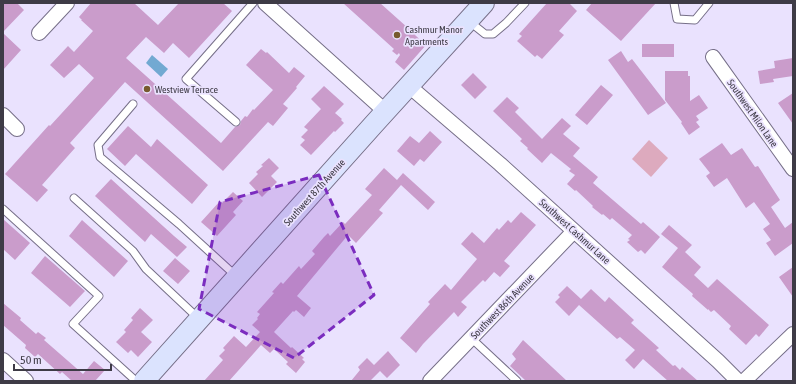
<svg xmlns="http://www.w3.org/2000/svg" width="796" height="384" font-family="'Asap Condensed',sans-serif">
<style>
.green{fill:#ddaabe}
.water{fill:#72a9d2}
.building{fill:#ca9ccb}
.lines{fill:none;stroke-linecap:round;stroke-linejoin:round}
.lane-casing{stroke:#766f88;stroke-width:9}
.street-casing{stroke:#766f88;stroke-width:16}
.secondary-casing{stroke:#766f88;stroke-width:22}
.lane{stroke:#fff;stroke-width:7}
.street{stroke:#fff;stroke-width:14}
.secondary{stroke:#dbe3fe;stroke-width:20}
.marked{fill:#7b2cbf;fill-opacity:0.2;stroke:#7b2cbf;stroke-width:3;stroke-dasharray:8 5;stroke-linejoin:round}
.poi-dot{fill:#775a2e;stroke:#eae2fe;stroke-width:1.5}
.labels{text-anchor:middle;stroke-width:3.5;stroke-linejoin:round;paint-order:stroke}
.poi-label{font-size:10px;fill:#3e3b46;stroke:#eae2fe;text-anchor:start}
.street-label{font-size:10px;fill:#3e3b46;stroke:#eae2fe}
</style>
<rect width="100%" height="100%" fill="#eae2fe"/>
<path class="green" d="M 649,140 L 668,158 L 651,177 L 632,159 Z"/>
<path class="water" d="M 152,55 L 168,69 L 161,77 L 146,63 Z"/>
<path class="building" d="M 3,3 L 17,3 L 24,10 L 3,32 Z
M 91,3 L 134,3 L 158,25 L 179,3 L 223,3 L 232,11 L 189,58 L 173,43 L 164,53 L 146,37 L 126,58 L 221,143 L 235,127 L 240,125 L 241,121 L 245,116 L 247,117 L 253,109 L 254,110 L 273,90 L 246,65 L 261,49 L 266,53 L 267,52 L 289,73 L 294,67 L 305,76 L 296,87 L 297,88 L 283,104 L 288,108 L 273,126 L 268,122 L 223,171 L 125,82 L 70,143 L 75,148 L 42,185 L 48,190 L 37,202 L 5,174 L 49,125 L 50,126 L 94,78 L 79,64 L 64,78 L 50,65 L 68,46 L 74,52 L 93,31 L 81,20 L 82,20 L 79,17 Z
M 343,3 L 380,3 L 408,28 L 409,26 L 416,33 L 415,35 L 426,45 L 404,70 L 395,62 L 400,55 L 399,53 L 397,55 L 392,51 L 394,49 Z
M 547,3 L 569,3 L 577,11 L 559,31 L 564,35 L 542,59 L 537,55 L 535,57 L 517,41 L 522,36 L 519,34 Z
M 592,3 L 656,3 L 621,41 L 586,10 Z
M 3,33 L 21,50 L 3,70 Z
M 642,44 L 674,44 L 674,57 L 642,57 Z
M 621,51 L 628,62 L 632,59 L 666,103 L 648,115 L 608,60 Z
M 793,58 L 793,76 L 773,79 L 774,82 L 760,84 L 758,71 L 775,68 L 774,61 Z
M 665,71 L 688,71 L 688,76 L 690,76 L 690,101 L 699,95 L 708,108 L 696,116 L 699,120 L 696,122 L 700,127 L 689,135 L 681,123 L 682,122 L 665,100 Z
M 473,73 L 487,87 L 475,99 L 461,85 Z
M 601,85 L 613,95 L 587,125 L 575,115 Z
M 324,86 L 344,104 L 335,113 L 342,119 L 341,120 L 344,123 L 335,132 L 334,131 L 311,155 L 300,145 L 305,140 L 301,137 L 308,130 L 304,127 L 321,109 L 311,99 Z
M 793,93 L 793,124 L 778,103 Z
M 507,97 L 519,108 L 515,112 L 542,139 L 562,118 L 571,126 L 563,134 L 580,148 L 573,156 L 598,177 L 593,183 L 641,224 L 643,222 L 660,237 L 645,254 L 641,250 L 638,252 L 627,242 L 630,240 L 628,239 L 632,235 L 612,218 L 610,220 L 603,214 L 602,215 L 592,207 L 593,206 L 576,190 L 575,191 L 567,184 L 575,175 L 569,171 L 571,169 L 551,153 L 542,163 L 527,149 L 528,148 L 520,141 L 522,139 L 493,111 Z
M 128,126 L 151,147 L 157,139 L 208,185 L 192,204 L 136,154 L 125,166 L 107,149 Z
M 430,131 L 442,142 L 424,162 L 420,159 L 414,166 L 397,151 L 410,136 L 419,143 Z
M 722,143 L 731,155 L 742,148 L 755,167 L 758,166 L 780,200 L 771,207 L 785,228 L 793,222 L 793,243 L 775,256 L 766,243 L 771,240 L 763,229 L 770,224 L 754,202 L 746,208 L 727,178 L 714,187 L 706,176 L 710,173 L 699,159 Z
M 269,158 L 279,168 L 271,176 L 277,182 L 262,197 L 249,183 L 258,174 L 256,172 L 263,166 L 261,165 Z
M 384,168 L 397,180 L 403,173 L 435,202 L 428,210 L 401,185 L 379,210 L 383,213 L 356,243 L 348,235 L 297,296 L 311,308 L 304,317 L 296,310 L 294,312 L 293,311 L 274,332 L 291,348 L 292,347 L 304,358 L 302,359 L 305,362 L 296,373 L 286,364 L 288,362 L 274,349 L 270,353 L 261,345 L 229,381 L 204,381 L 223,360 L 219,356 L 225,350 L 223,348 L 234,336 L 246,347 L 260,332 L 252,325 L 258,319 L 257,318 L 260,314 L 257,312 L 274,293 L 272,292 L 281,282 L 283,284 L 299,266 L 301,269 L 315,254 L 312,251 L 324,237 L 328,233 L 330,236 L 343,222 L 345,224 L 372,195 L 365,189 Z
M 111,179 L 174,236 L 187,247 L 177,257 L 151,234 L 145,242 L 95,196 Z
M 233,192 L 243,201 L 233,212 L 236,215 L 217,236 L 201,222 L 220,201 L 222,203 Z
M 521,212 L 536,225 L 504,261 L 510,266 L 500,277 L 494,272 L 485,282 L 483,280 L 461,302 L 467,307 L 458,317 L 454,312 L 423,344 L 416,353 L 400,338 L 430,304 L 428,302 L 445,284 L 451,290 L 477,259 L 461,244 L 472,232 L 484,243 L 497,228 L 499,230 L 508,220 L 511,223 Z
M 3,219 L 30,243 L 15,260 L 3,249 Z
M 82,220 L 128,261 L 114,277 L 69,236 Z
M 669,225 L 692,245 L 685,252 L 701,267 L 694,275 L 708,288 L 717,279 L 769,325 L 759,337 L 756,334 L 746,345 L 729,329 L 731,326 L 714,310 L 711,312 L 708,309 L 708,310 L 692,296 L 693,294 L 662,267 L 678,248 L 661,234 Z
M 45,256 L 85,291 L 70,307 L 31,273 Z
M 175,258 L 190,271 L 178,284 L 163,271 Z
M 793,267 L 793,297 L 779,277 Z
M 567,286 L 581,299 L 591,289 L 605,302 L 609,297 L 634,320 L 631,323 L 659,348 L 656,350 L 673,366 L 675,365 L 680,370 L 682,367 L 698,381 L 668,381 L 643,359 L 634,369 L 625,360 L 635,350 L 620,337 L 617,339 L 579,305 L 569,316 L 555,302 L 560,297 L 558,295 Z
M 3,303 L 21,318 L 20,320 L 36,334 L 38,332 L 46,338 L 44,340 L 83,374 L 94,361 L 105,370 L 95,381 L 72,381 L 62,372 L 60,374 L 38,354 L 35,357 L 25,348 L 26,345 L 3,325 Z
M 140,308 L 153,320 L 141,332 L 152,342 L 138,357 L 131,350 L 128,353 L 116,342 L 126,332 L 124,330 L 133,320 L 131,318 Z
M 523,340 L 567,381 L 526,381 L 510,366 L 516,359 L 512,354 Z
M 388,351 L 400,365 L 387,378 L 380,371 L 370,381 L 351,381 L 360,370 L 358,367 L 367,358 L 374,365 Z"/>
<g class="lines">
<g class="lane-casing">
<path id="lane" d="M 674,3 L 677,19 L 695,20 L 709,3
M 470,22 L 485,34 L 493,34 L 506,23 L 525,3
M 133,104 L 98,145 L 100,157 L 179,224 L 236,276
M 236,122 L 186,79 L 253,3
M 74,198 L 133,251 L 146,269 L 198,318
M 3,209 L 99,296 L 73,324 L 136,381
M 471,338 L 517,381"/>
</g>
<g class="street-casing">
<path id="street" d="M 265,3 L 386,112
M 39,33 L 67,3
M 713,57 L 793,169
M 409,86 L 500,164 L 718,361 L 738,381
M 3,115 L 17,129
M 3,360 L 26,381
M 430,381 L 574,231
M 744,381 L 793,334"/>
</g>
<g class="secondary-casing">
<path id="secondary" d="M 144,381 L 374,124 L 484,3"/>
</g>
<use href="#lane" class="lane"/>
<use href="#street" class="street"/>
<use href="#secondary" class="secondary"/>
</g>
<path class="marked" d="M 319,175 L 374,295 L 294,358 L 199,309 L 220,202 Z"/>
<g class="poi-dot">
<circle cx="397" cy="35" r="4"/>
<circle cx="147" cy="89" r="4"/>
</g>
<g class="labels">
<g class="poi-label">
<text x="405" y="33">Cashmur Manor<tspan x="405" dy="12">Apartments</tspan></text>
<text x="155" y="93">Westview Terrace</text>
</g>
<g class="street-label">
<text transform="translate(753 113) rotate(55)" y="4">Southwest Milon Lane</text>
<text transform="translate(314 192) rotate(-48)" y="4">Southwest 87th Avenue</text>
<text transform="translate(575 231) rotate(42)" y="4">Southwest Cashmur Lane</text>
<text transform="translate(502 306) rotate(-46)" y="4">Southwest 86th Avenue</text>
</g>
</g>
<rect width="796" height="384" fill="none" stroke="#3e3b46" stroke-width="8"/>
<path d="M14 364v6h97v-6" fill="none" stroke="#3e3b46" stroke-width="2"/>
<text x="20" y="364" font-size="12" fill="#3e3b46" stroke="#eae2fe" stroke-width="3" paint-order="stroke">50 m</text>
</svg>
